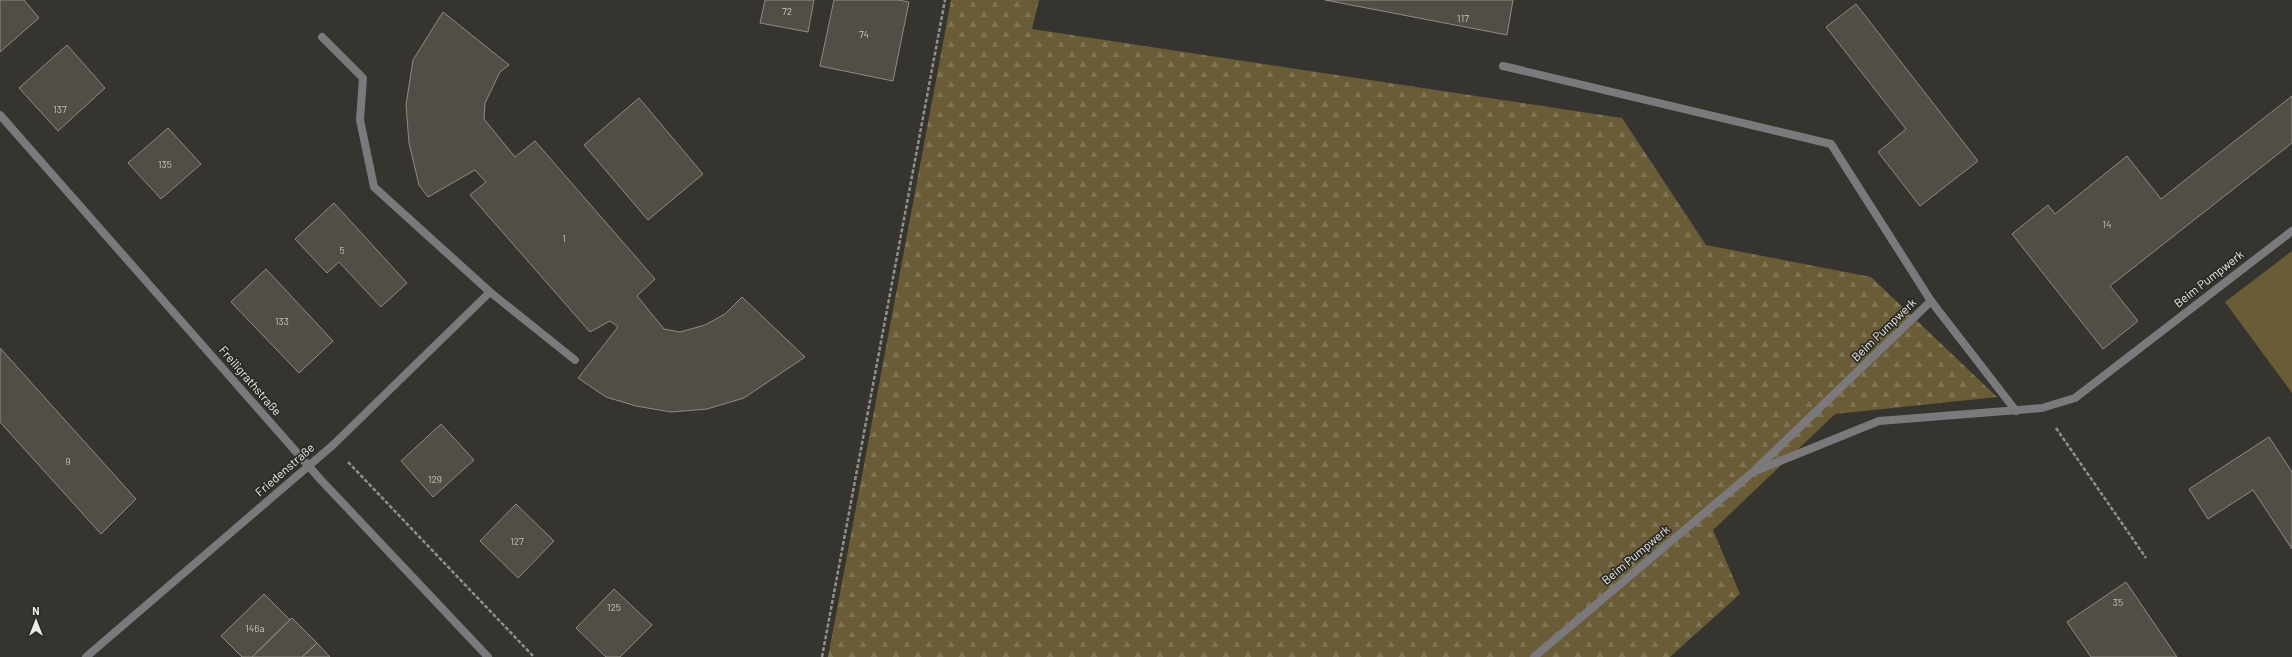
<svg xmlns="http://www.w3.org/2000/svg" width="2292" height="657" font-family="Barlow,sans-serif">
<style>
.forest{fill:url(#forest-firs)}
.green{fill:#6a5c37}
.building{fill:#534d48;stroke:#918a85}
.lines{fill:none;stroke-linecap:round;stroke-linejoin:round}
.path{stroke:#91908b;stroke-width:2.5;stroke-dasharray:4 2;stroke-linecap:butt}
.service{stroke:#7b797c;stroke-width:8}
.minor{stroke:#7b797c;stroke-width:8}
.tertiary{stroke:#7b797c;stroke-width:8}
.labels{text-anchor:middle;stroke-width:3.5;stroke-linejoin:round;paint-order:stroke}
.number-label{font-size:10px;fill:#c6c4bf}
.street-label{font-size:12px;fill:#ecebe7;stroke:#2c2a24}
</style>
<defs>
<pattern id="forest-firs" width="22" height="20" patternUnits="userSpaceOnUse"><rect width="22" height="20" fill="#6a5c37"/><path d="M5 1l3.5 6h-7zM16 11l3.5 6h-7z" fill="#7f7454"/></pattern>
</defs>
<rect width="100%" height="100%" fill="#36342e"/>
<path class="forest" d="M 951,0 L 1039,0 L 1032,29 L 1622,118 L 1706,245 L 1871,277 L 1997,397 L 1835,414 L 1713,530 L 1740,594 L 1670,657 L 828,657 Z"/>
<path class="green" d="M 2292,251 L 2292,393 L 2225,302 Z"/>
<path class="building" d="M 0,0 L 24,0 L 39,18 L 0,52 Z
M 765,0 L 814,0 L 808,32 L 760,23 Z
M 834,0 L 898,0 L 909,2 L 893,81 L 820,66 Z
M 1325,0 L 1513,0 L 1507,35 Z
M 1856,4 L 1978,161 L 1920,206 L 1878,152 L 1906,129 L 1826,27 Z
M 443,12 L 509,65 L 500,72 L 485,103 L 484,119 L 515,157 L 535,141 L 655,279 L 637,296 L 664,329 L 680,332 L 705,325 L 725,314 L 742,297 L 805,357 L 744,398 L 707,409 L 671,412 L 636,406 L 606,397 L 578,378 L 618,327 L 610,321 L 590,332 L 470,195 L 486,182 L 475,170 L 428,197 L 419,185 L 409,143 L 406,105 L 413,60 Z
M 67,45 L 105,88 L 58,131 L 19,88 Z
M 2292,96 L 2292,143 L 2110,286 L 2138,321 L 2103,349 L 2012,234 L 2048,205 L 2055,214 L 2127,156 L 2161,199 Z
M 639,98 L 703,174 L 648,220 L 584,145 Z
M 168,128 L 201,164 L 161,199 L 128,163 Z
M 334,203 L 407,283 L 381,307 L 339,262 L 327,273 L 295,239 Z
M 266,269 L 333,341 L 299,373 L 231,302 Z
M 0,348 L 136,499 L 101,534 L 0,422 Z
M 441,424 L 474,460 L 433,497 L 401,461 Z
M 2269,437 L 2292,472 L 2292,549 L 2253,490 L 2208,519 L 2189,489 Z
M 516,504 L 554,541 L 518,578 L 480,541 Z
M 2126,582 L 2177,657 L 2091,657 L 2067,622 Z
M 614,589 L 652,625 L 620,657 L 606,657 L 576,628 Z
M 264,594 L 290,620 L 252,657 L 242,657 L 221,636 Z
M 292,618 L 317,643 L 302,657 L 252,657 Z
M 317,643 L 330,657 L 302,657 Z"/>
<g class="lines">
<path class="path" d="M 2056,428 L 2146,558
M 348,462 L 534,657
M 822,657 L 945,0"/>
<path class="service" d="M 322,37 L 363,78 L 360,120 L 374,187 L 490,292 L 575,360
M 1503,66 L 1831,144 L 1931,301"/>
<path class="minor" d="M 1756,469 L 1931,301 L 2016,411
M 86,657 L 333,445 L 490,292
M 1534,657 L 1753,472 L 1879,421 L 2042,408 L 2075,398 L 2292,231"/>
<path class="tertiary" d="M 0,115 L 320,479 L 488,657"/>
</g>
<g class="labels">
<g class="number-label">
<text x="787" y="15">72</text>
<text x="1463" y="22">117</text>
<text x="864" y="38">74</text>
<text x="60" y="113">137</text>
<text x="165" y="168">135</text>
<text x="2107" y="228">14</text>
<text x="564" y="242">1</text>
<text x="342" y="254">5</text>
<text x="282" y="325">133</text>
<text x="68" y="465">9</text>
<text x="435" y="483">129</text>
<text x="517" y="545">127</text>
<text x="2118" y="606">35</text>
<text x="614" y="611">125</text>
<text x="255" y="632">146a</text>
</g>
<g class="street-label">
<text transform="translate(2209 279) rotate(-38)" y="4">Beim Pumpwerk</text>
<text transform="translate(1884 330) rotate(-44)" y="4">Beim Pumpwerk</text>
<text transform="translate(250 381) rotate(49)" y="4">Freiligrathstraße</text>
<text transform="translate(285 470) rotate(-41)" y="4">Friedenstraße</text>
<text transform="translate(1636 555) rotate(-40)" y="4">Beim Pumpwerk</text>
</g>
</g>
<g transform="translate(36 621)" stroke="#2c2a24" stroke-width="3" paint-order="stroke">
<path d="M0-3L7 15L0 10L-7 15Z" fill="#ecebe7"/>
<text y="-6" font-size="11" font-weight="bold" text-anchor="middle" fill="#ecebe7">N</text>
</g>
</svg>
